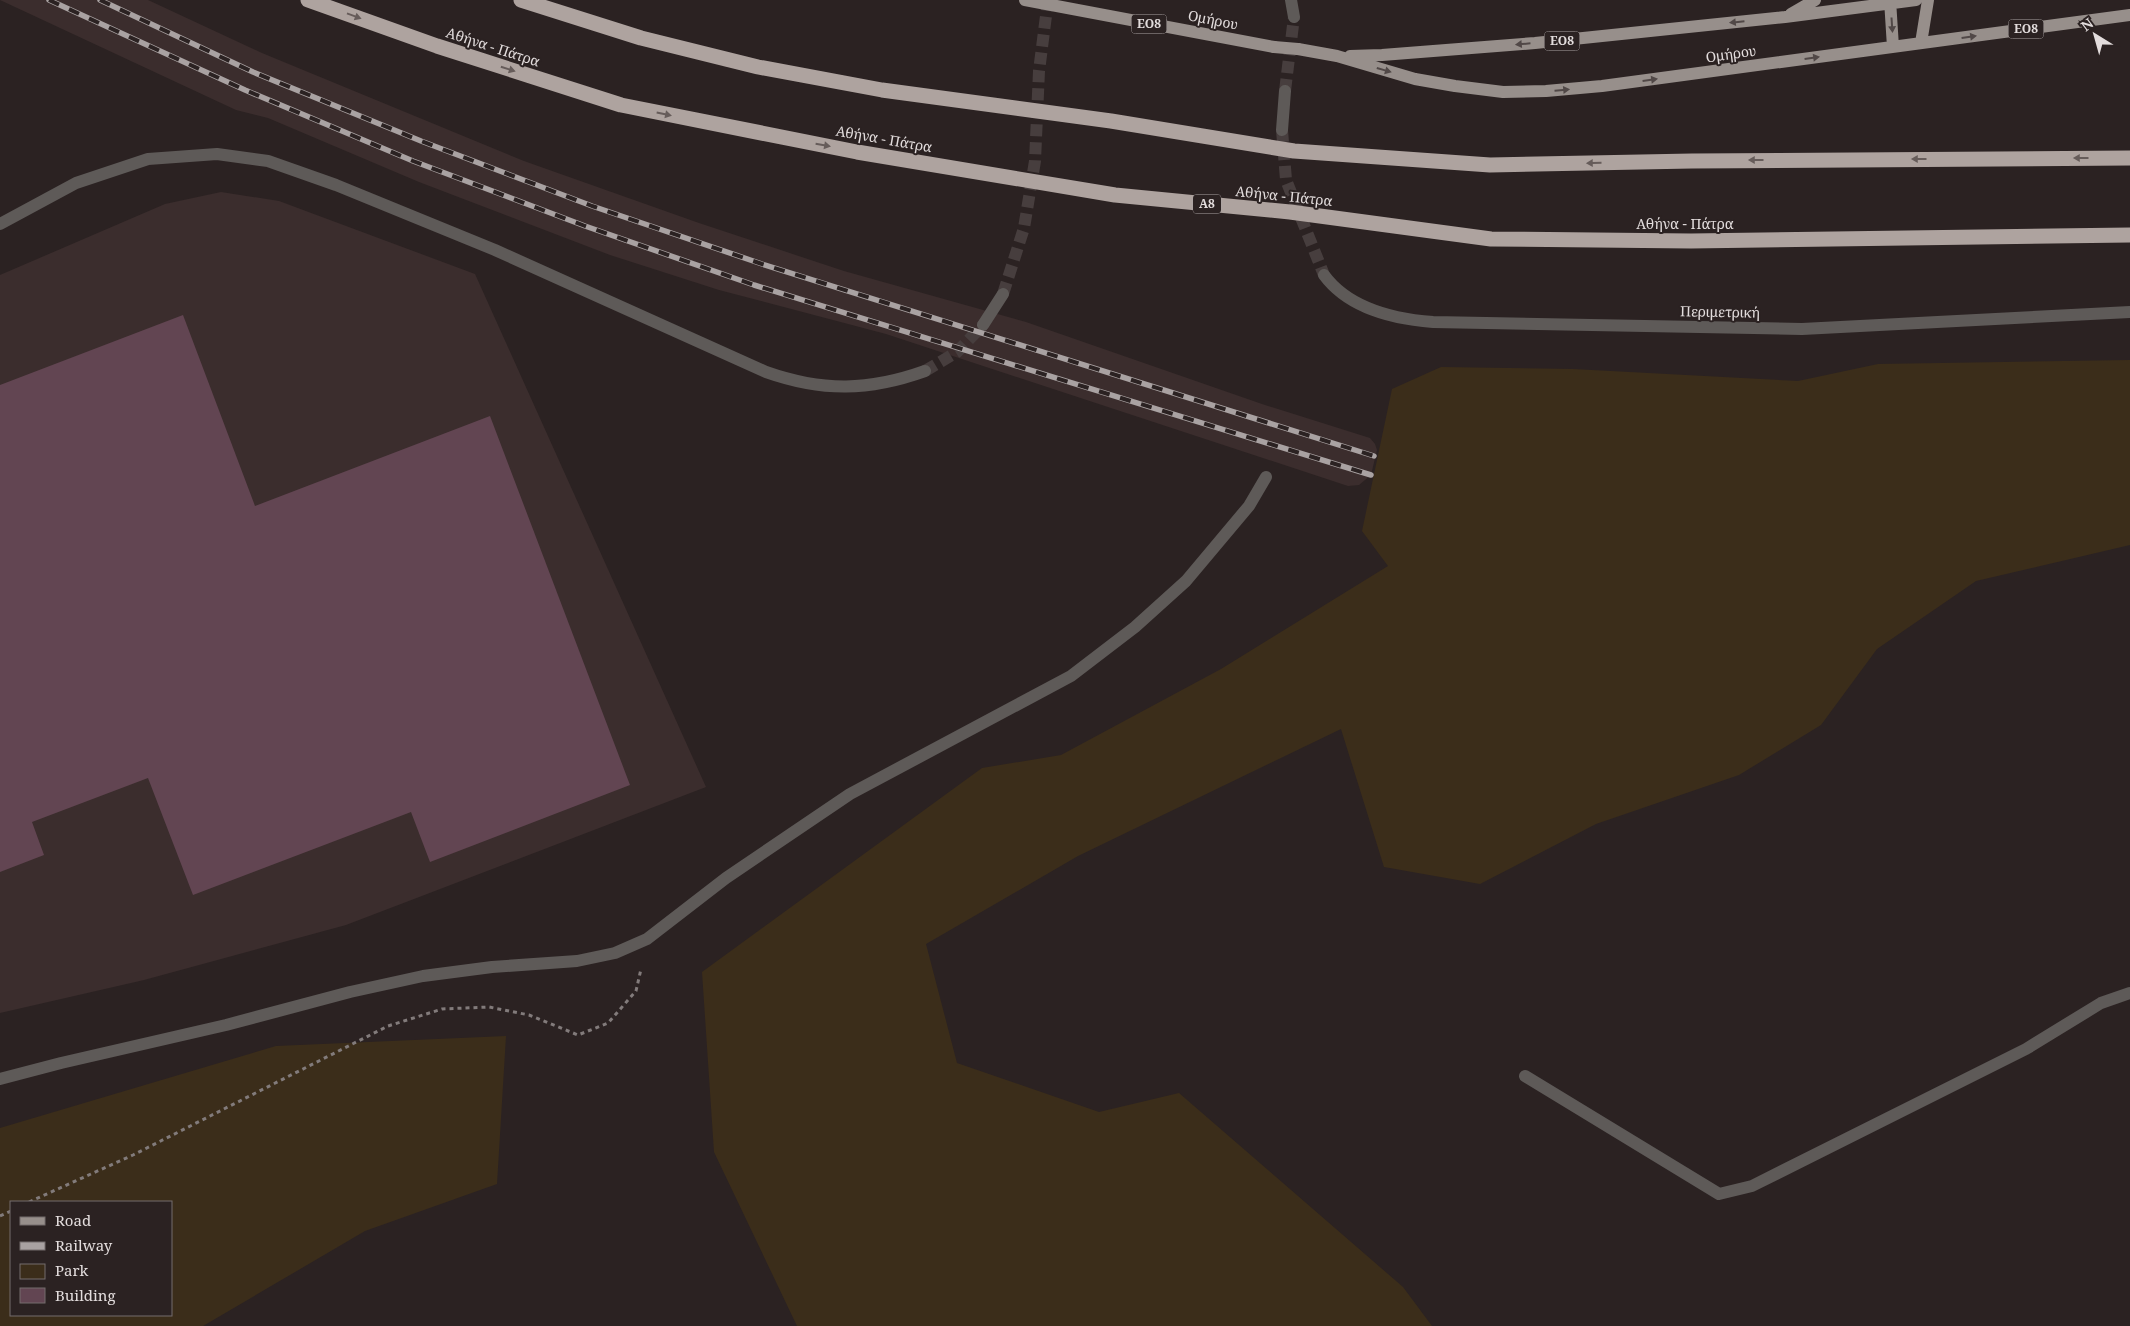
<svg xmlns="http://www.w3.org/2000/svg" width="2130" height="1326" font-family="'Noto Serif',serif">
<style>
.built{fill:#3b2d2d}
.green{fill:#3b2d1a;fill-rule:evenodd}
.building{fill:#624552}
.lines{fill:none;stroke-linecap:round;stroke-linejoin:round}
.minor-tunnel{stroke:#473e3e;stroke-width:12;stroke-dasharray:12 6;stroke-linecap:butt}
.path{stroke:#827b7b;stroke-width:3;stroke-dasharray:4 4;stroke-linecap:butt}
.minor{stroke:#5e5a58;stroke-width:12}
.major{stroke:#978f8b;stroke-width:12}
.highway{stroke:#aea39f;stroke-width:15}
.rail-casing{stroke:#a9a2a2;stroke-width:5.5}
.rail{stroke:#2b2222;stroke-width:4;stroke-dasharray:11;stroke-linecap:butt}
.major-bridge{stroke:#978f8b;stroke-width:12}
.oneway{fill:#665c5a}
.oneway2{fill:#514847}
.labels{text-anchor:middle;stroke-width:4;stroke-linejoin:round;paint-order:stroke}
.shield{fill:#2b2222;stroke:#aca5a5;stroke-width:1}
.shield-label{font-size:12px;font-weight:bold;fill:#e3dddd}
.street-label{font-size:14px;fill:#e3dddd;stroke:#2b2222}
</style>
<rect width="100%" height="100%" fill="#2b2222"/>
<path class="built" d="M 0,0 L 148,0 L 262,53 L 524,161 L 699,223 L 844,271 L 1026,322 L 1262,404 L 1370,438 L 1375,444 L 1377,450 L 1371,475 L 1359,485 L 1348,486 L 886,334 L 719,290 L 610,255 L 419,182 L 268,118 L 236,110 Z
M 221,192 L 279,201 L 475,274 L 706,787 L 346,925 L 144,980 L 0,1013 L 0,275 L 165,204 Z"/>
<path class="green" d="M 2130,360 L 2130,545 L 1976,581 L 1877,649 L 1821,725 L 1739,775 L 1596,824 L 1480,884 L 1384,867 L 1341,729 L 1078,856 L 926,944 L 957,1063 L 1099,1112 L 1179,1093 L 1403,1287 L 1432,1326 L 797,1326 L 714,1152 L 702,972 L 982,768 L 1061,755 L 1221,669 L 1388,566 L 1362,531 L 1392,389 L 1441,367 L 1573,369 L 1798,381 L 1878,364 Z
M 506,1036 L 497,1184 L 365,1231 L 203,1326 L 0,1326 L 0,1128 L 276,1046 ZM 11,1202 L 171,1202 L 171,1315 L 11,1315 Z"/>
<path class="building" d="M 183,315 L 255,506 L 490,416 L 630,785 L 430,862 L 411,812 L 193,895 L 148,778 L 32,822 L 44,855 L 0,872 L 0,385 Z"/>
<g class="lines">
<path class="minor-tunnel" d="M 1285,91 L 1294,17
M 1282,130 L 1286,180 L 1324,275
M 1003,294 L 1024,228 L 1035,161 L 1039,71 L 1048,0
M 925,371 L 957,352 L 983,325"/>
<path class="path" d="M 29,1202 L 133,1155 L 388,1026 L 442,1009 L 489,1007 L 529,1015 L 578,1035 L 608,1023 L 636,991 L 641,969
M 0,1216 L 11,1211"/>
<path class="minor" d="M 1291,0 L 1294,17
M 1282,130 L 1285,91
M 0,224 L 76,183 L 148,159 L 217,154 L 268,161 L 336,185 L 495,250 L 766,372 C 823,392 869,391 925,371
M 1324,275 C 1349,309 1393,319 1433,322 L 1802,329 L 2130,312
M 983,325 L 1003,294
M 1525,1076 L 1719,1194 L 1752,1186 L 2026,1049 L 2101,1003 L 2130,993
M 0,1079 L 61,1063 L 226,1025 L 350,992 L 423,976 L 492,967 L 577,961 L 615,953 L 647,939 L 726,878 L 850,794 L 1071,676 L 1135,627 L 1186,581 L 1249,506 L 1266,477"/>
<path class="major" d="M 1025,0 L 1274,47
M 1890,0 L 1893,47
M 1791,14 L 1815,0
M 1921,43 L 1928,0
M 1298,49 L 1337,56 L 1415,79 L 1455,86 L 1503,92 L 1546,91 L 1602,86 L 2130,15
M 1350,56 L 1382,55 L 1535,43 L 1785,17 L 1916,0"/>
<path class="highway" d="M 308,0 L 437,46 L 621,105 L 857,152 L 1115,195 L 1290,212 L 1491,239 L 1691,241 L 2130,235
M 521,0 L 641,38 L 758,67 L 882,90 L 1111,121 L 1294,151 L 1490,165 L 1692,161 L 2130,158"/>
<g class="rail-casing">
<path id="rail" d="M 49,0 L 245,90 L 413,161 L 585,226 L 754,285 L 1371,475
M 100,0 L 253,72 L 421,141 L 592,206 L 762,264 L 1374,456"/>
</g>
<use href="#rail" class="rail"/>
<path class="major-bridge" d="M 1274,47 L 1298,49"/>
</g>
<defs><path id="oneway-solid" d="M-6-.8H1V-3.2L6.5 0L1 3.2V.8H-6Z" transform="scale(1.25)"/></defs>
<g class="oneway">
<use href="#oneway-solid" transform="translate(354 16) rotate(20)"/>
<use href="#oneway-solid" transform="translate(508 69) rotate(18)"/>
<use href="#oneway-solid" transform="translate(664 114) rotate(12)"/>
<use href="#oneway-solid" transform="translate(823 145) rotate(10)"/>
<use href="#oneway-solid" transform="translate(2081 158) rotate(180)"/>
<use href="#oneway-solid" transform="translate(1919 159) rotate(180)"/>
<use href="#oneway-solid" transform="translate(1756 160) rotate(180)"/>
<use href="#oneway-solid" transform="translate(1594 163) rotate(179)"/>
</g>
<g class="oneway2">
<use href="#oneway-solid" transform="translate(1737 22) rotate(174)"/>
<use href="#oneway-solid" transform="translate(1892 25) rotate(86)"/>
<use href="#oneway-solid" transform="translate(1969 37) rotate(-8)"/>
<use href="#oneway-solid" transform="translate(1523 44) rotate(175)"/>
<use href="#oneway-solid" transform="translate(1812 58) rotate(-8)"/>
<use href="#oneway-solid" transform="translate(1384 70) rotate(16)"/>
<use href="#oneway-solid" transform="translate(1650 80) rotate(-8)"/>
<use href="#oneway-solid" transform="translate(1562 90) rotate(-5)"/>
</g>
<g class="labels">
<g class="shield">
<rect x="1131.5" y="14.5" width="35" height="19" rx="4"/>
<rect x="2008.5" y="19.5" width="35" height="19" rx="4"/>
<rect x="1544.5" y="31.5" width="35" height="19" rx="4"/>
<rect x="1193" y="194.5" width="28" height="19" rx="4"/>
</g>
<g class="shield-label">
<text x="1149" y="28">ΕΟ8</text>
<text x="2026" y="33">ΕΟ8</text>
<text x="1562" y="45">ΕΟ8</text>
<text x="1207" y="208">Α8</text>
</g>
<g class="street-label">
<text transform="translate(1213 20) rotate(11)" y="5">Ομήρου</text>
<text transform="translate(493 47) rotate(18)" y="5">Αθήνα - Πάτρα</text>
<text transform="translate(1731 54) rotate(-8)" y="5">Ομήρου</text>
<text transform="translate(884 139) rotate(10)" y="5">Αθήνα - Πάτρα</text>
<text transform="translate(1284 196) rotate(6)" y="5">Αθήνα - Πάτρα</text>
<text x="1685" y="229">Αθήνα - Πάτρα</text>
<text transform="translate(1720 312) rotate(1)" y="5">Περιμετρική</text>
</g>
</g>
<rect x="10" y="1201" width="162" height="115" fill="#2b2222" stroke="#756d6d"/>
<rect x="20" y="1217" width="25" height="8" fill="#978f8b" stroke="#756d6d"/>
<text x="55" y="1226" font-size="15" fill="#e3dddd">Road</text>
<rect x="20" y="1242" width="25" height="8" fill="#a9a2a2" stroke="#756d6d"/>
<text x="55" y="1251" font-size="15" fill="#e3dddd">Railway</text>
<rect x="20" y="1264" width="25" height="15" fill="#3b2d1a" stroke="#756d6d"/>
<text x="55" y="1276" font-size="15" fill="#e3dddd">Park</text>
<rect x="20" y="1288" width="25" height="15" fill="#624552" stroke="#756d6d"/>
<text x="55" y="1301" font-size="15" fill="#e3dddd">Building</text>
<g transform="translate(2095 35) rotate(323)" stroke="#2b2222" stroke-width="4" paint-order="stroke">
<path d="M0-4L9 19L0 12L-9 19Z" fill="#e3dddd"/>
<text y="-8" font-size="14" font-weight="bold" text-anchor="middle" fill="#e3dddd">N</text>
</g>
</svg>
